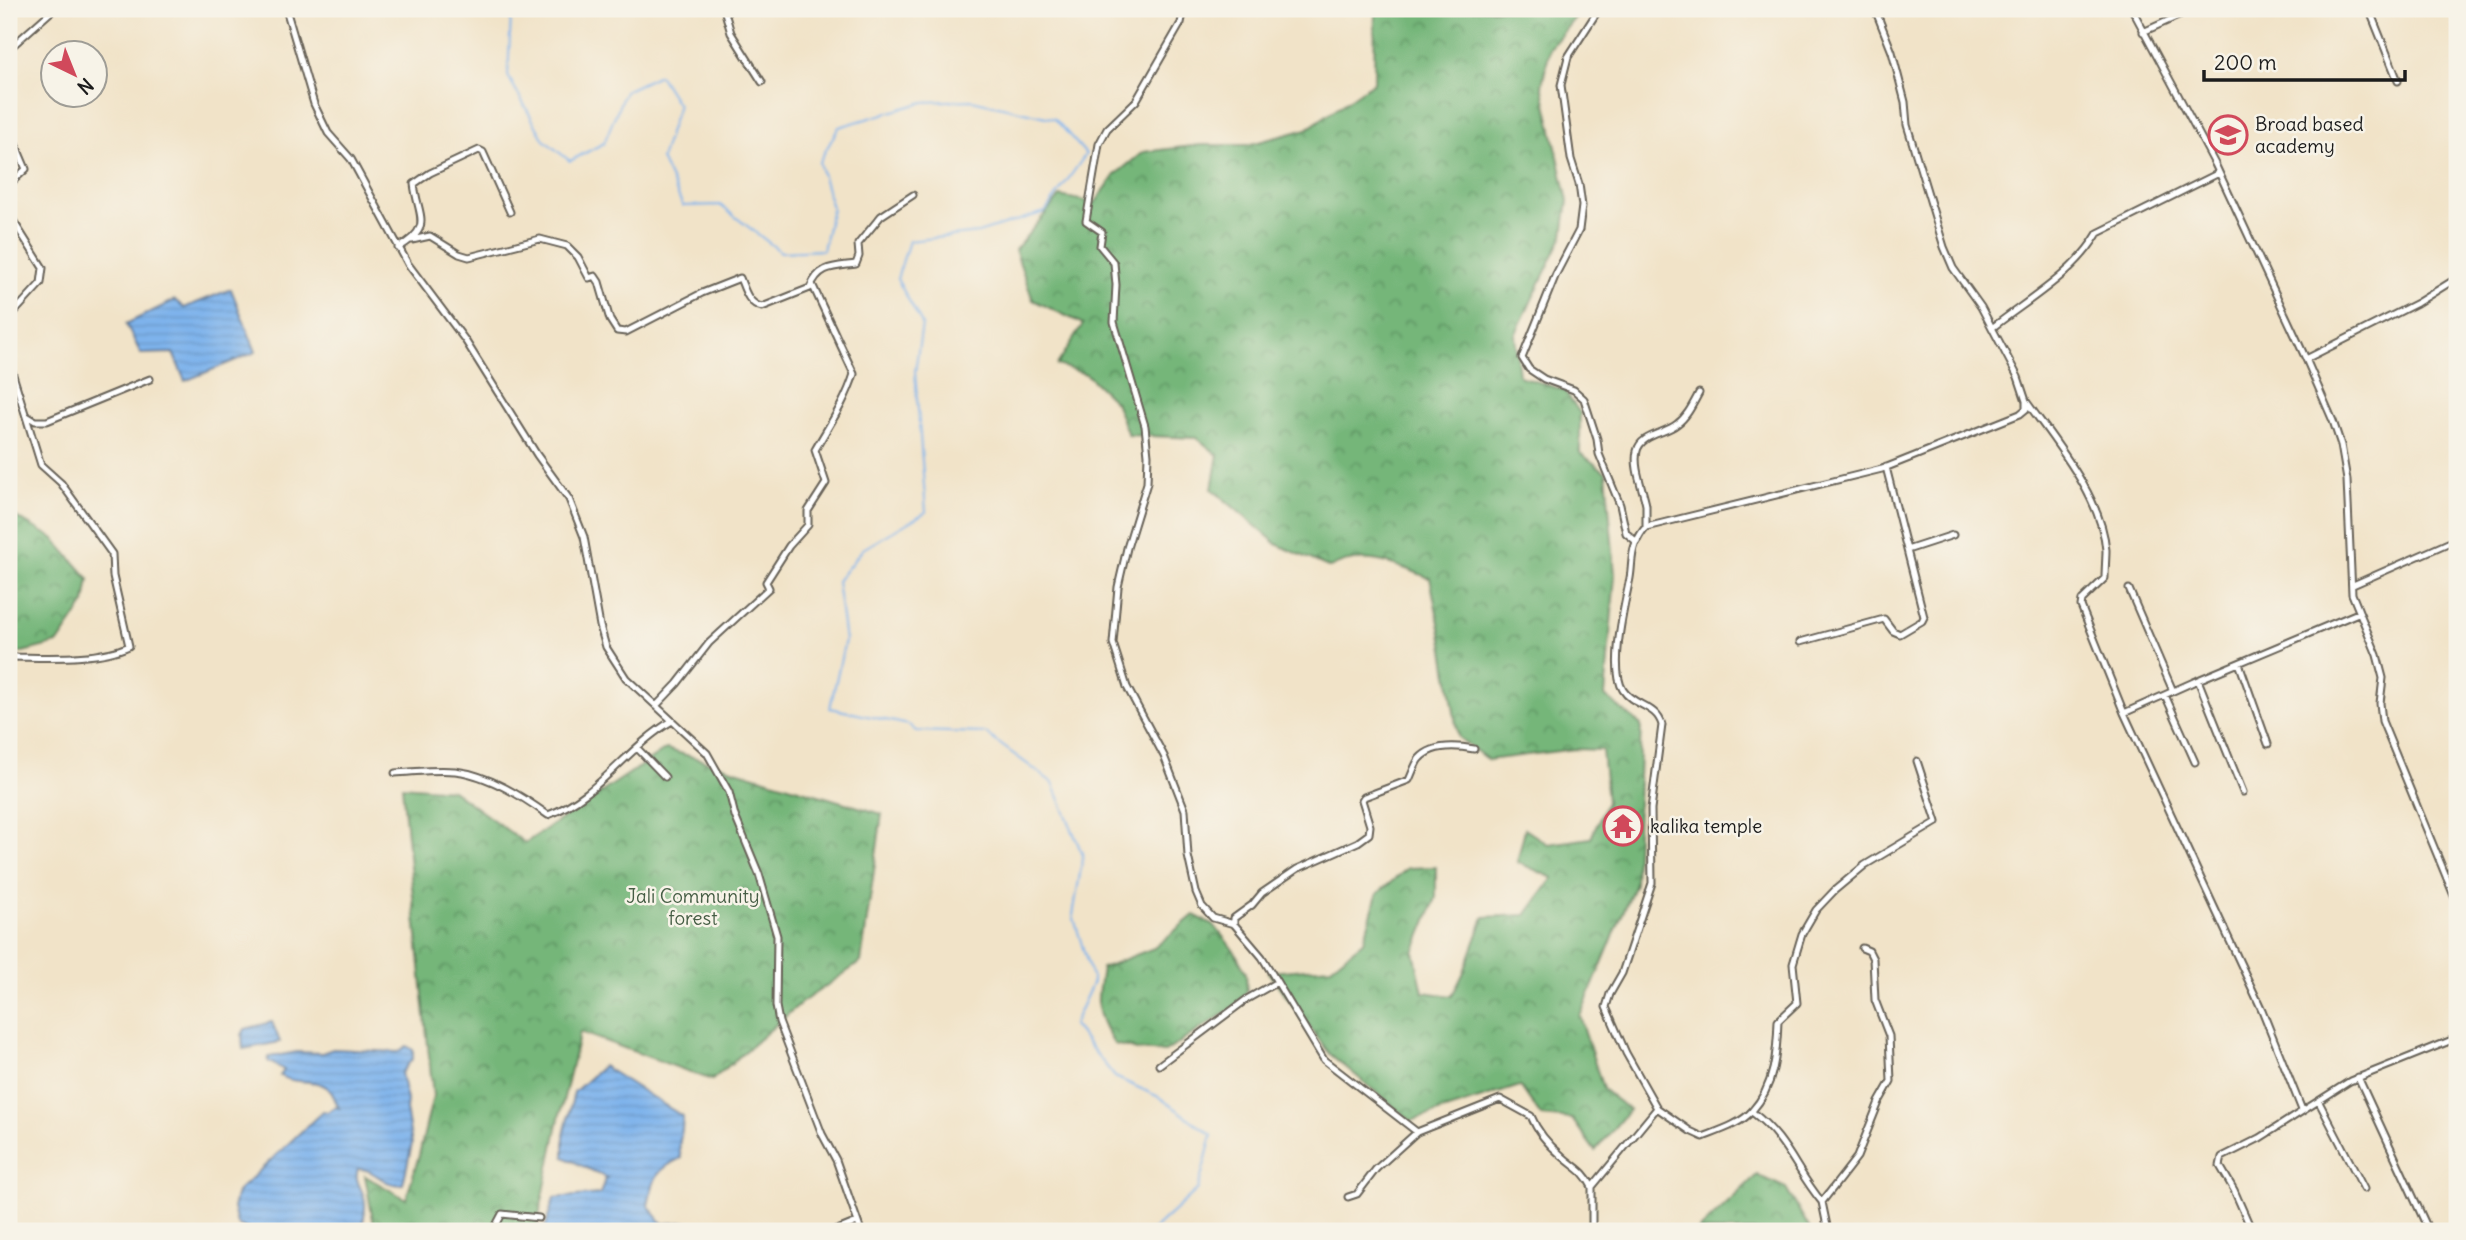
<svg xmlns="http://www.w3.org/2000/svg" width="2466" height="1240" font-family="Delius,sans-serif">
<style>
.forest{fill:url(#forest-crowns);stroke:#48694a;stroke-width:2}
.water{fill:url(#water-rules);stroke:#4d6884;stroke-width:2}
.lines{fill:none;stroke-linecap:round;stroke-linejoin:round}
.stream{stroke:#7eb3ec;stroke-width:2}
.street-casing{stroke:#676258;stroke-width:9}
.street{stroke:#fff;stroke-width:5}
.labels{text-anchor:middle;stroke-width:5;stroke-linejoin:round;paint-order:stroke}
.poi-label{font-size:19px;fill:#1c1c1c;stroke:#f7f3e8;text-anchor:start}
.park-label{font-size:19px;fill:#455d44;stroke:#f7f3e8}
</style>
<defs>
<pattern id="forest-crowns" width="20" height="18" patternUnits="userSpaceOnUse" patternTransform="scale(1.75)"><rect width="20" height="18" fill="#74b679"/><path d="M2 6a3 3 0 1 1 6 0M12 15a3 3 0 1 1 6 0" fill="none" stroke="#5e9362"/></pattern>
<pattern id="water-rules" width="6" height="5" patternUnits="userSpaceOnUse" patternTransform="scale(1.75)"><rect width="6" height="5" fill="#7eb3ec"/><path d="M0 2.5h6" fill="none" stroke="#6c99ca"/></pattern>
</defs>
<rect width="100%" height="100%" fill="#f7f3e8"/>
<filter id="ink" filterUnits="userSpaceOnUse"><feTurbulence type="fractalNoise" baseFrequency=".0143" numOctaves="2"/><feDisplacementMap in="SourceGraphic" scale="14" xChannelSelector="R" yChannelSelector="G"/><feConvolveMatrix kernelMatrix="1 2 1 2 8 2 1 2 1" color-interpolation-filters="sRGB"/></filter>
<filter id="wash" filterUnits="userSpaceOnUse"><feTurbulence type="fractalNoise" baseFrequency=".00686" numOctaves="4" result="noise"/><feDisplacementMap in="SourceGraphic" scale="28" xChannelSelector="R" yChannelSelector="G"/><feGaussianBlur stdDeviation="1.57" result="paint"/><feColorMatrix in="noise" values="0 0 0 0 0 0 0 0 0 0 0 0 0 0 0 0 0 1.4 0 .05"/><feComposite in="paint" operator="in"/></filter>
<g filter="url(#wash)">
<rect width="100%" height="100%" fill="#f1e3c8"/>
<path class="forest" d="M 1375,9 L 1582,9 L 1550,48 L 1542,85 L 1568,201 L 1563,235 L 1515,335 L 1519,376 L 1564,390 L 1580,413 L 1580,453 L 1606,472 L 1615,575 L 1605,696 L 1641,725 L 1635,884 L 1580,1016 L 1603,1089 L 1629,1110 L 1595,1151 L 1572,1119 L 1541,1116 L 1520,1086 L 1411,1121 L 1330,1054 L 1268,972 L 1331,967 L 1364,941 L 1377,894 L 1408,868 L 1436,867 L 1436,898 L 1414,952 L 1423,992 L 1452,996 L 1463,974 L 1484,917 L 1526,915 L 1553,878 L 1517,862 L 1525,829 L 1548,844 L 1591,838 L 1607,802 L 1602,750 L 1575,749 L 1488,760 L 1458,737 L 1443,643 L 1430,578 C 1397,566 1364,549 1330,568 L 1278,545 L 1212,489 L 1218,455 L 1197,438 L 1128,435 L 1115,402 L 1086,374 L 1057,365 L 1083,324 L 1033,300 L 1015,250 L 1060,196 L 1095,203 L 1115,175 L 1143,152 L 1201,145 L 1247,145 L 1307,129 L 1374,82 Z
M 9,513 L 53,538 L 89,579 L 85,603 L 58,643 L 15,654 L 9,667 Z
M 666,749 L 882,814 L 861,962 L 801,1003 L 712,1080 L 580,1032 L 559,1118 L 536,1231 L 375,1231 L 365,1176 L 406,1199 L 419,1155 L 433,1096 L 402,786 L 452,790 L 525,843 Z
M 1194,915 L 1214,925 L 1235,952 L 1246,973 L 1247,991 L 1234,1007 L 1165,1052 L 1137,1050 L 1114,1044 C 1094,1010 1096,1006 1102,968 L 1154,948 Z
M 1757,1175 L 1786,1188 L 1811,1231 L 1698,1231 Z"/>
<path class="water" d="M 231,289 L 256,352 L 185,381 L 173,353 L 141,354 L 126,324 L 175,300 L 184,308 Z
M 272,1022 L 280,1042 L 243,1049 L 242,1035 L 245,1029 Z
M 407,1046 L 413,1050 L 413,1058 L 401,1073 L 407,1100 L 406,1110 L 412,1144 L 403,1184 C 384,1188 375,1168 358,1169 C 353,1182 364,1189 365,1202 C 366,1214 361,1218 366,1231 L 251,1231 L 237,1224 L 233,1208 L 237,1192 L 323,1111 L 328,1112 L 336,1107 L 339,1108 C 336,1103 333,1092 328,1088 C 315,1078 295,1085 280,1076 L 284,1070 L 268,1061 L 269,1057 L 297,1052 L 322,1053 L 333,1049 L 398,1052 Z
M 603,1066 L 682,1116 C 685,1134 676,1138 681,1158 C 655,1170 654,1178 648,1205 L 663,1224 L 688,1222 L 691,1231 L 630,1231 L 626,1226 L 616,1231 L 544,1231 L 554,1198 L 600,1194 L 605,1179 L 607,1178 L 564,1157 L 564,1135 L 574,1092 Z"/>
<g class="lines">
<path class="stream" d="M 515,9 L 511,15 L 508,76 L 544,140 L 570,161 L 604,143 L 625,91 L 659,75 L 678,105 L 661,159 L 683,206 L 720,205 L 781,252 L 823,250 L 832,208 L 819,162 L 839,127 L 924,102 L 972,100 L 1055,119 L 1086,154 L 1045,212 L 978,233 L 909,241 L 897,279 L 922,324 L 915,372 L 926,512 L 863,549 L 837,581 L 845,640 L 830,708 L 909,725 L 916,731 L 985,733 L 1053,783 L 1083,856 L 1073,915 L 1093,982 L 1073,1025 L 1115,1077 L 1159,1097 L 1212,1135 L 1198,1189 L 1152,1231"/>
</g>
</g>
<g filter="url(#ink)">
<g class="lines">
<g class="street-casing">
<path id="street" d="M 286,9 L 314,104 L 328,133 L 351,159 L 408,264 L 465,340 L 537,455 L 569,499 L 584,537 L 600,626 L 606,647 L 626,678 L 707,753 L 729,792 L 735,816 L 759,874 L 777,936 L 776,1006 L 779,1022 L 822,1134 L 836,1160 L 861,1231
M 724,9 L 731,33 L 762,82
M 1184,9 L 1181,23 L 1136,101 L 1107,129 L 1099,144 L 1086,221 L 1102,232 L 1100,246 L 1114,263 L 1116,285 L 1114,322 L 1145,426 L 1148,455 L 1147,483 L 1127,548 L 1118,587 L 1113,643 L 1127,687 L 1164,756 L 1185,810 L 1188,856 L 1196,892 L 1202,906 L 1213,918 L 1234,924 L 1262,957 L 1324,1060 L 1417,1132 L 1500,1099 L 1531,1116 C 1537,1131 1549,1145 1562,1156 C 1575,1168 1584,1170 1592,1187
M 1599,9 L 1568,57 L 1561,85 L 1571,159 L 1579,184 L 1582,206 L 1579,230 L 1556,274 L 1522,358 L 1529,369 L 1544,379 L 1574,390 L 1584,399 L 1597,439 L 1599,454 L 1620,505 L 1626,533 L 1637,542
M 1875,9 L 1892,52 L 1905,102 L 1907,125 L 1944,247 L 1953,268 L 1981,307 L 2018,377 L 2026,401 L 2026,409 L 2020,414 L 1882,469 L 1646,527 C 1641,532 1638,538 1635,545 C 1631,555 1632,567 1630,578 C 1625,603 1609,668 1623,690 C 1633,706 1657,705 1662,725 L 1651,809 L 1652,883 L 1622,973 L 1610,994 L 1606,1007 L 1626,1053 L 1657,1108 L 1690,1131 L 1703,1137 C 1718,1131 1741,1124 1752,1111 C 1775,1086 1777,1052 1778,1021 L 1797,1003 L 1793,964 L 1802,934 L 1816,910 L 1835,890 L 1865,865 L 1937,822 L 1917,761
M 2132,9 L 2215,164 L 2306,359 L 2333,421 L 2341,445 L 2347,480 L 2352,594 L 2377,655 L 2383,678 L 2380,703 L 2382,721 L 2457,903
M 2369,9 L 2398,81
M 2452,9 L 2454,9
M 2143,32 L 2194,9
M 9,49 L 54,9
M 9,129 L 26,169 L 13,181 L 9,189
M 9,214 L 43,268 L 41,283 L 9,318
M 412,240 L 430,236 L 459,254 L 469,257 L 540,239 L 567,246 L 578,257 L 589,278 L 595,276 L 599,282 L 610,320 L 617,331 L 626,332 L 702,293 L 740,278 C 745,290 748,304 762,307 L 810,288 C 819,265 834,267 856,264 L 859,256 L 858,244 L 881,216 L 913,195
M 398,248 C 434,227 418,217 414,184 L 430,173 L 479,150 L 483,152 L 510,212
M 1992,328 C 2029,299 2074,274 2098,233 L 2219,173
M 2306,359 L 2417,303 L 2457,278
M 9,362 L 41,465 L 61,483 L 112,554 L 113,576 L 129,646 C 97,661 44,657 9,657
M 2026,401 C 2056,443 2102,498 2106,550 C 2106,559 2105,569 2105,578 L 2082,600 L 2081,606 L 2124,713 L 2262,1010 L 2302,1110
M 27,416 L 35,421 L 47,421 L 150,379
M 1646,527 C 1646,520 1646,512 1646,505 C 1643,489 1633,467 1637,451 C 1641,434 1665,434 1677,424 C 1687,417 1693,404 1699,393
M 1907,550 L 1953,535
M 2353,585 L 2457,539
M 2129,589 L 2173,691
M 1800,642 L 1884,619 L 1893,631 L 1900,634 L 1922,621 L 1924,617 L 1886,467
M 2239,663 L 2268,744
M 2198,680 L 2243,792
M 2165,695 L 2195,762
M 656,706 L 677,684 L 709,643 L 769,588 L 766,582 L 789,546 L 808,525 L 808,511 L 826,483 L 815,450 C 829,425 845,403 854,374 L 812,284
M 2124,713 L 2198,680 L 2358,613
M 635,750 L 638,749 L 665,777
M 395,773 C 415,772 436,769 455,771 C 489,775 522,796 548,815 C 598,797 627,747 672,721
M 1234,924 L 1234,918 L 1252,905 L 1262,893 L 1297,869 L 1358,842 L 1369,834 L 1370,826 L 1362,800 L 1364,797 L 1409,780 C 1412,774 1415,764 1419,759 C 1432,744 1458,746 1474,749
M 1159,1065 L 1247,999 L 1277,982
M 2358,1077 L 2429,1231
M 2319,1102 L 2364,1189
M 1752,1112 C 1788,1139 1795,1170 1822,1202
M 1348,1197 L 1357,1194 L 1376,1169 L 1417,1132
M 493,1231 L 502,1214 L 539,1218
M 835,1231 L 857,1222
M 1592,1231 L 1592,1187 L 1657,1108
M 1828,1231 L 1822,1202 L 1857,1157 L 1879,1102 L 1891,1081 L 1889,1036 L 1875,1000 L 1873,959 L 1869,951 L 1862,948
M 2252,1231 L 2234,1190 L 2220,1166 L 2222,1157 L 2260,1138 L 2350,1081 L 2457,1038"/>
</g>
<use href="#street" class="street"/>
</g>
</g>
<defs>
<g id="school-ring" transform="scale(2.0125)"><circle r="9.5" fill="#f7f3e8" stroke="#d1495b" stroke-width="1.5"/><path d="M0-5L7-2L0 1L-7-2ZM-4 1L0 2.5L4 1V4Q0 6-4 4Z" fill="#d1495b"/></g>
<g id="temple-ring" transform="scale(2.0125)"><circle r="9.5" fill="#f7f3e8" stroke="#d1495b" stroke-width="1.5"/><path d="M0-6L5-2H3V0L6.5 2.5H4V6H1.5V3h-3V6H-4V2.5H-6.5L-3 0V-2H-5Z" fill="#d1495b"/></g>
</defs>
<g fill-rule="evenodd">
<use href="#school-ring" x="2228" y="135"/>
<use href="#temple-ring" x="1623" y="826"/>
</g>
<g class="labels">
<g class="poi-label">
<text x="2255" y="131">Broad based<tspan x="2255" dy="22">academy</tspan></text>
<text x="1650" y="833">kalika temple</text>
</g>
<g class="park-label">
<text x="693" y="903">Jali Community<tspan x="693" dy="22">forest</tspan></text>
</g>
</g>
<rect width="2466" height="1240" fill="none" stroke="#f7f3e8" stroke-width="35"/>
<g transform="translate(74 74) rotate(137)"><circle r="33" fill="#f7f3e8" stroke="#9f9d96" stroke-width="2"/>
<path d="M0-5L12 26L0 18L-12 26Z" fill="#d1495b"/>
<text y="-10" font-size="19" font-weight="bold" text-anchor="middle" fill="#1c1c1c">N</text>
</g>
<path d="M2204 70v10h201v-10" fill="none" stroke="#1c1c1c" stroke-width="3.5"/>
<text x="2214" y="70" font-size="21" fill="#1c1c1c" stroke="#f7f3e8" stroke-width="5" paint-order="stroke">200 m</text>
</svg>
